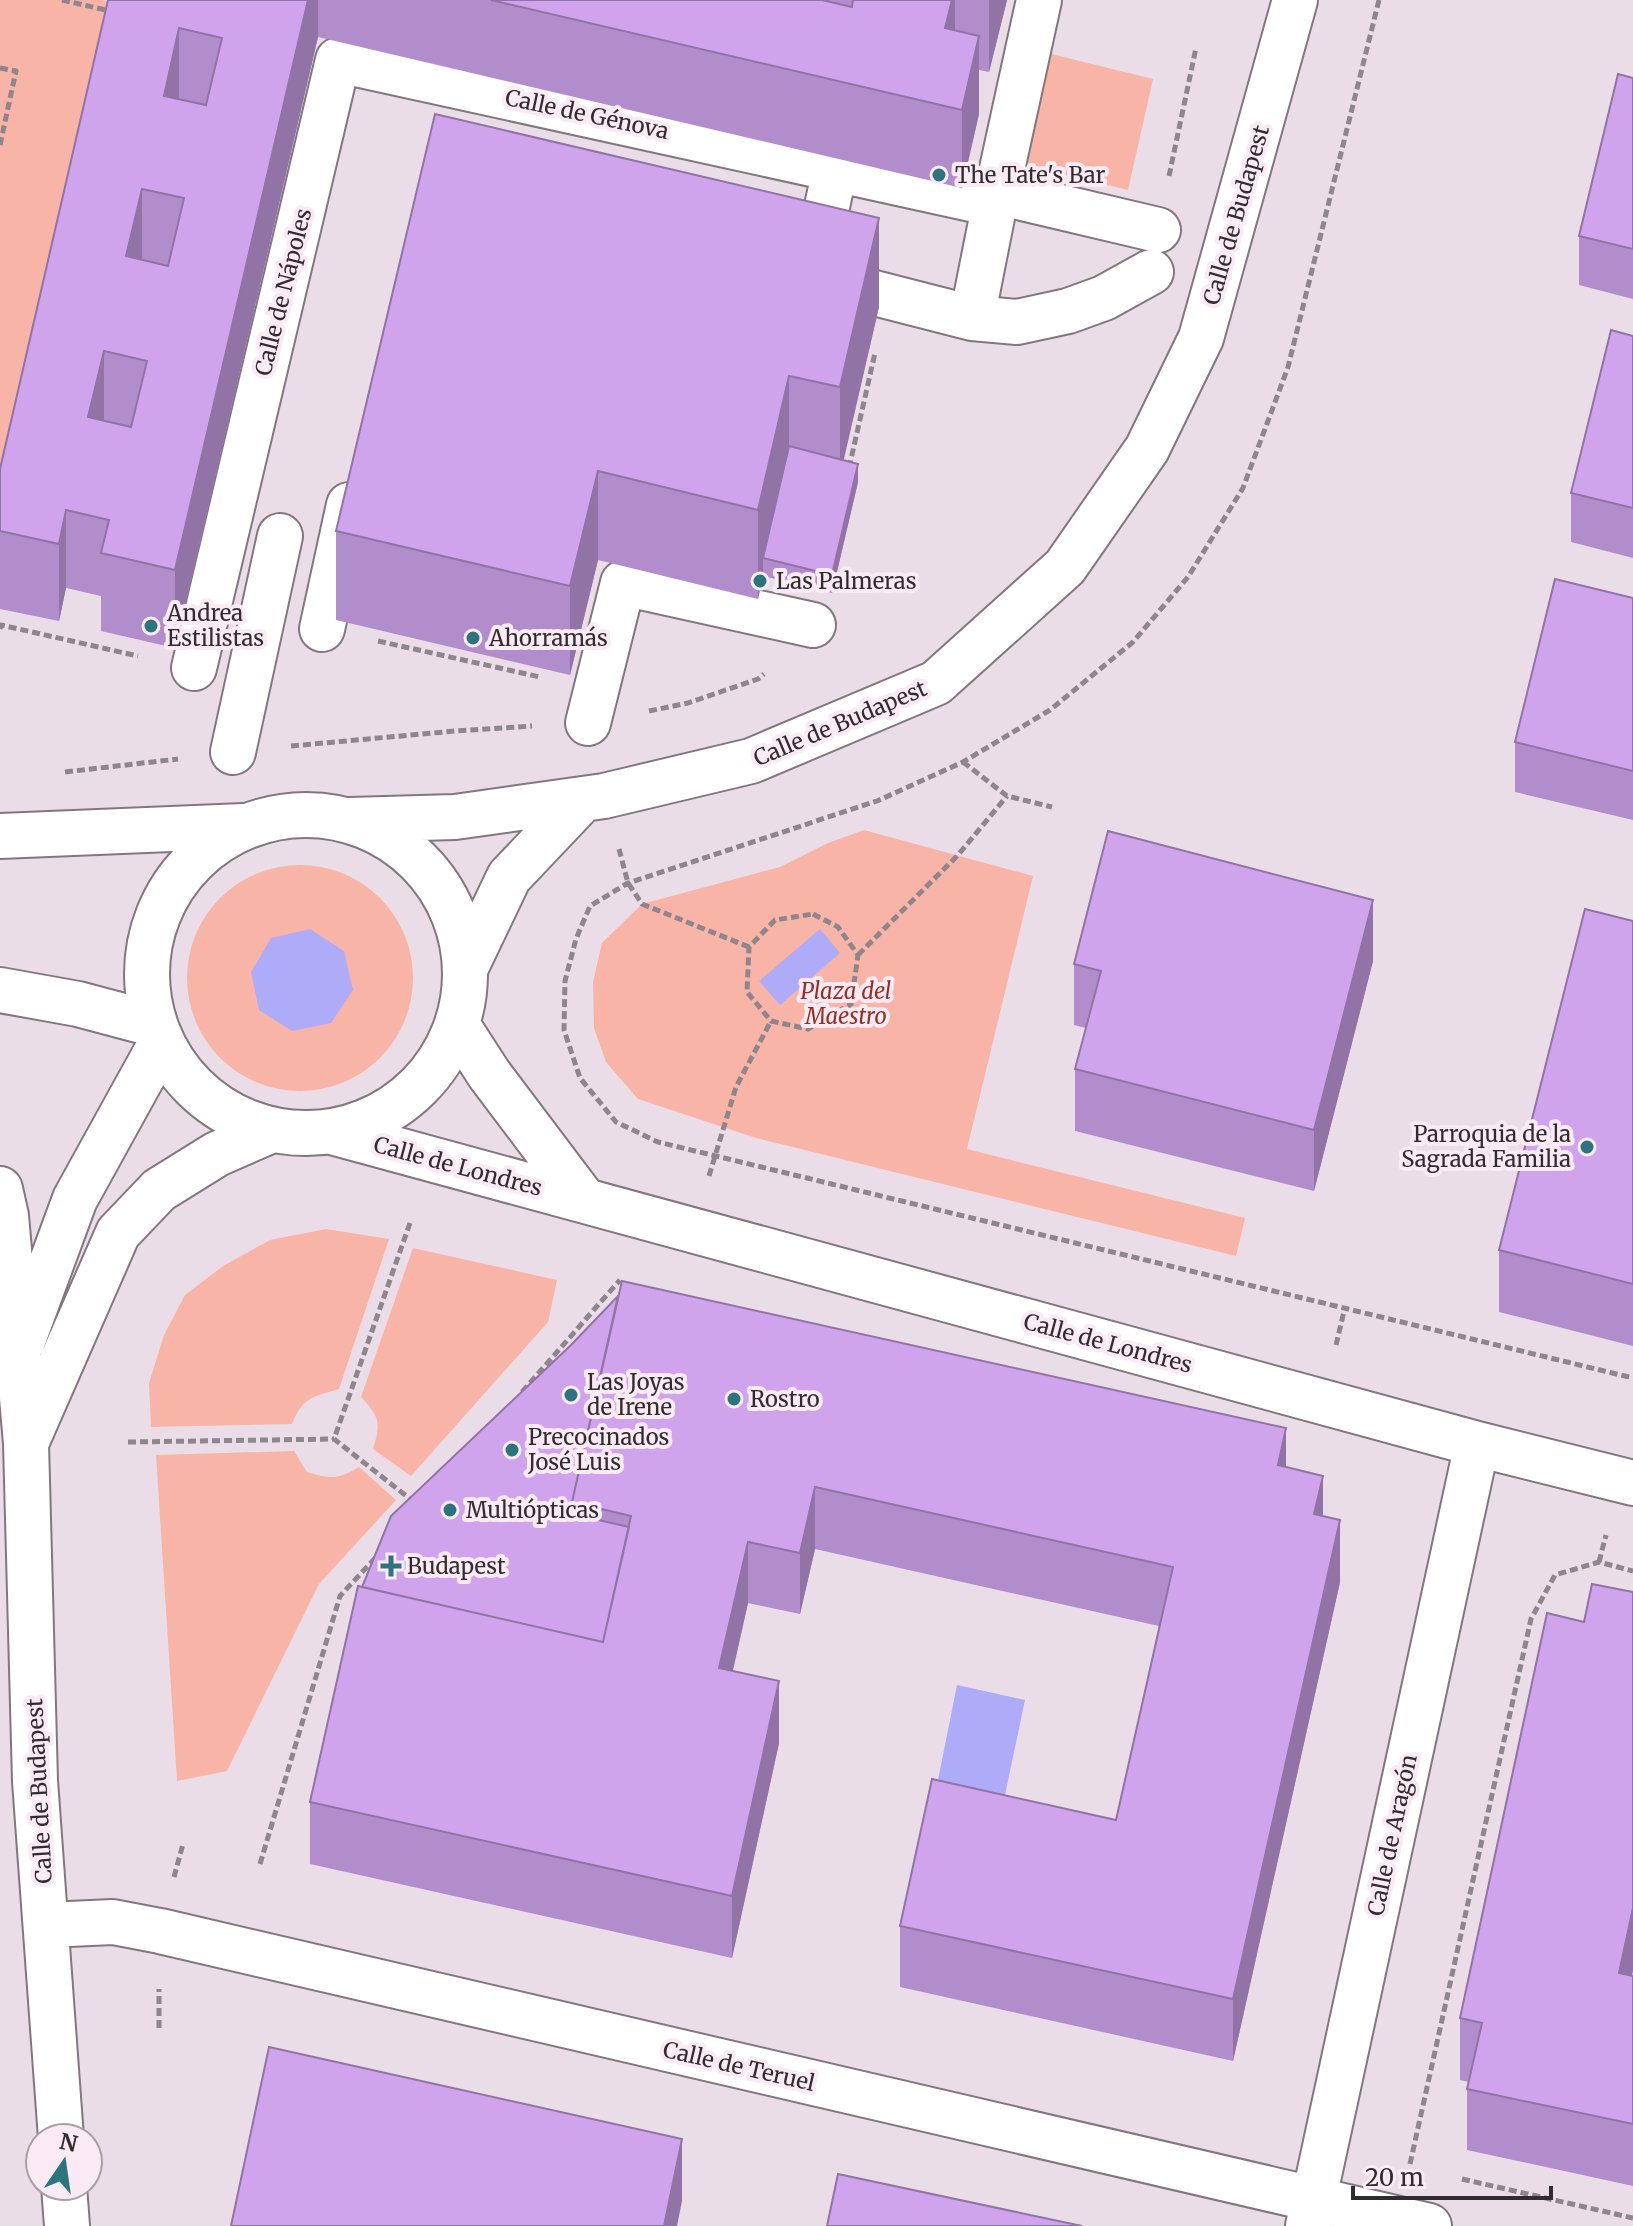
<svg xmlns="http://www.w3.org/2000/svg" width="1633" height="2226" font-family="Merriweather,serif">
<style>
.green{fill:#f9b4a8}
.water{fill:#aeabf9}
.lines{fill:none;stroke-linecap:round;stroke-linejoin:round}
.pedestrian-casing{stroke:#83777f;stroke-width:48}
.minor-casing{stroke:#83777f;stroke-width:48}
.path{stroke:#8f858c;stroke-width:5;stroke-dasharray:8 4;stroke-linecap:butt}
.pedestrian{stroke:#fff;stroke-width:44}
.minor{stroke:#fff;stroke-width:44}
.wall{fill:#b28dcb}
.shaded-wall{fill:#9173a5}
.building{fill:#cfa4ec;stroke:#9173a5;stroke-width:2;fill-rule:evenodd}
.poi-dot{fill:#2d757e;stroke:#f9eaf4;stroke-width:3}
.labels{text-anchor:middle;stroke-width:8;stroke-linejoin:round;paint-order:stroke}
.street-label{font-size:22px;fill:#322c30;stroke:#f9eaf4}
.poi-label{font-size:22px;fill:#322c30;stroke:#f9eaf4;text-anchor:start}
.park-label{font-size:22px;font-style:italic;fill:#952e23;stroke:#f9eaf4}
</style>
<rect width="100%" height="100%" fill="#ebdde7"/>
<path class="green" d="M 0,0 L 102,0 L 118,4 L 0,535 Z
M 1031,49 L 1153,79 L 1128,190 L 1004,160 Z
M 864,830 L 1033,876 L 967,1149 L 1245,1218 L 1236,1256 L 756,1138 L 638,1099 L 606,1062 L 594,1028 L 593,982 L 602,943 L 642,904 L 780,867 L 828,843 Z
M187 978a113 113 0 1 1 226 0a113 113 0 1 1-226 0Z
M 326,1229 L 389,1239 L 339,1389 C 312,1397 303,1397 292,1424 L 151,1427 L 149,1383 L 164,1335 L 185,1295 L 223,1266 L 270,1240 Z
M 413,1248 L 557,1280 L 548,1322 L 411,1476 L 373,1449 C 381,1423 380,1417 361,1397 Z
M 294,1451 L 307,1472 C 330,1479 338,1480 359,1467 L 396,1500 L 319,1584 L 227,1771 L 177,1781 L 156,1455 Z"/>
<path class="water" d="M 310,929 L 344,951 L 353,990 L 331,1023 L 292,1031 L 259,1010 L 251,972 L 271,938 Z
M 820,929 L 840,953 L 780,1005 L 759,981 Z
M 957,1685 L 1025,1700 L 1002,1809 L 935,1795 Z"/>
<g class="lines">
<g class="pedestrian-casing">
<path id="pedestrian" d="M 835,169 L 812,277 L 972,318 L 1017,322 L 1068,311 L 1104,298 L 1151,272
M 997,192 L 1039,0
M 972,318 L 997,192 L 1158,230
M 322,629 L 349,505
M 194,668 L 338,60 L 994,204
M 588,723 L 623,583 L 813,625
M 233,752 L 280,536"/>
</g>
<g class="minor-casing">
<path id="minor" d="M147 974a159 159 0 1 1 318 0a159 159 0 1 1-318 0Z
M 350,820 L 455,817 L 604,796 L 751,761 L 936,683 L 1065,567 L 1147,449 L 1201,338 L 1295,0
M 0,836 L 244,826
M 467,965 L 509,877 L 582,800
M 0,990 L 78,1004 L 153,1024
M 458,1026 L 489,1074 L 584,1200
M 332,1132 L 1477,1444 L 1633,1483
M 0,1189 L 6,1216 L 26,1443 L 35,1781 L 61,2138
M 22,1343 L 75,1199 L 160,1045
M 27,1441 L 118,1233 L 159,1190 L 217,1154 L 272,1130
M 47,1925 L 113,1922 L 160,1931 L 1429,2226
M 64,2186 L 67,2226
M 1308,2226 L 1477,1444"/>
</g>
<path class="path" d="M 62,0 L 110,11
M 1379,0 L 1288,367 L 1243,488 L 1188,577 L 1133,642 L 1050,710 L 963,762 L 877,801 L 628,883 L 590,906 L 576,939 L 565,981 L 564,1030 L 580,1078 L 616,1122 L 658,1142 L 1633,1378
M 0,68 L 16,71 L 0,145
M 1169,176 L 1196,48
M 849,468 L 875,353
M 0,629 L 1,625 L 138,656
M 378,641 L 540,677
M 649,711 L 688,703 L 758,679 L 764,674
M 291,746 L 455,731 L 532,726
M 963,762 L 1007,796 L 1052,807
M 65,772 L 178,759
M 619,849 L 628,883 L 642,904 L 749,947
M 813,914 L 838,927 L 858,955 L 851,1004 L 808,1029 L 771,1021 L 747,992 L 749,947 L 775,920 Z
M 858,955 L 958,855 L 1007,796
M 709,1176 L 736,1087 L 771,1021
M 410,1223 L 334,1439 L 414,1502
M 1336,1345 L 1345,1307
M 522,1392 L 620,1280
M 128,1442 L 334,1439
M 1599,1562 L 1606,1535
M 260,1864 L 340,1596 L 378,1555
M 174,1877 L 183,1844
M 159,2028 L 159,1989
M 1410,2164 L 1531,1619 L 1555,1575 L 1599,1562 L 1633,1571
M 1462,2179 L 1633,2218"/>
<use href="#pedestrian" class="pedestrian"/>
<use href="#minor" class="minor"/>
</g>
<path class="wall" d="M 108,0 L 1007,0 L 989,72 L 979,70 L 979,114 L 962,188 L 318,37 L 175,648 L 101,631 L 101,596 L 66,588 L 59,621 L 0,609 L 0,469 Z
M 1633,78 L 1633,299 L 1579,285 L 1579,236 Z
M 879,307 L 843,460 L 858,482 L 832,593 L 763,576 L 758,599 L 598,560 L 570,675 L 336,620 L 336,531 Z
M 1633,336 L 1633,558 L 1571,542 L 1571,493 Z
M 1633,598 L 1633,820 L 1515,792 L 1515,742 Z
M 1633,921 L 1633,1346 L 1499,1312 L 1499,1250 Z
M 1373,961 L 1314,1191 L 1075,1131 L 1075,1069 L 1086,1028 L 1074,1025 L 1074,964 Z
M 571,1345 L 1286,1467 L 1323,1516 L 1340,1582 L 1233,2061 L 900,1987 L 900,1926 L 1116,1820 L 1159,1626 L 815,1549 L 800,1614 L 748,1603 L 733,1671 L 779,1743 L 732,1958 L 310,1864 L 310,1802 L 362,1587 Z
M 1633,1592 L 1633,1970 L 1632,1976 L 1633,1976 L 1633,2186 L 1467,2150 L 1467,2089 L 1469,2082 L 1460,2080 L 1460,2018 L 1584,1622 Z"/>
<path class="shaded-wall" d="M 308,0 L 318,0 L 318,37 L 175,648 L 175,570 Z
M 952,0 L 955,0 L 955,64 L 945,28 Z
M 989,0 L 1007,0 L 989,72 Z
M 179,28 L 179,106 L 164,96 Z
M 979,36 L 979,114 L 962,188 L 962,110 Z
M 142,189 L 142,266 L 126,256 Z
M 879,218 L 879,307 L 840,476 L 840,387 Z
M 104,351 L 104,428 L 88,417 Z
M 789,376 L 789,464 L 763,558 L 763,576 L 758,599 L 758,510 Z
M 858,464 L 858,482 L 832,593 L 832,575 Z
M 598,471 L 598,560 L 570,675 L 570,586 Z
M 66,510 L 66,588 L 59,621 L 59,544 Z
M 1373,900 L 1373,961 L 1314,1191 L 1314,1130 Z
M 1286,1428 L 1286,1490 L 1278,1465 Z
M 1323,1476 L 1323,1537 L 1314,1514 Z
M 815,1487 L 815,1549 L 800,1614 L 800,1553 Z
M 1340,1520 L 1340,1582 L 1233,2061 L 1233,1999 Z
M 748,1542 L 748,1603 L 719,1730 L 719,1668 Z
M 779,1681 L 779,1743 L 732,1958 L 732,1896 Z
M 1633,1908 L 1633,1970 L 1619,2035 L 1619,1973 Z
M 682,2139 L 682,2201 L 677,2226 L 664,2226 Z"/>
<path class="building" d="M 108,0 L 308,0 L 175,570 L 101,553 L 109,520 L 66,510 L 59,544 L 0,531 L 0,469 ZM 179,28 L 222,38 L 206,105 L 164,96 ZM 142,189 L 184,198 L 168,266 L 126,256 ZM 104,351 L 147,361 L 131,427 L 88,417 Z
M 491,0 L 822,0 L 852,7 L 853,0 L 952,0 L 945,28 L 979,36 L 962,110 Z
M 1618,74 L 1633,78 L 1633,249 L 1579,236 Z
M 435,114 L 879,218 L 840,387 L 789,376 L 758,510 L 598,471 L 570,586 L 336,531 Z
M 1611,330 L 1633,336 L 1633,508 L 1571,493 Z
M 789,446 L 858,464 L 832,575 L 763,558 Z
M 1555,579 L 1633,598 L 1633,771 L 1515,742 Z
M 1108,831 L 1373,900 L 1314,1130 L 1075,1069 L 1101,971 L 1074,964 Z
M 1585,909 L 1633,921 L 1633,1284 L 1499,1250 Z
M 622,1281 L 1286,1428 L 1278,1465 L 1323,1476 L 1314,1514 L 1340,1520 L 1233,1999 L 900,1926 L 932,1779 L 1116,1820 L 1173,1567 L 815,1487 L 800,1553 L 748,1542 L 719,1668 L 779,1681 L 732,1896 L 310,1802 L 358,1586 L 603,1642 L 631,1516 L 572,1502 Z
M 618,1296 L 572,1502 L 572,1514 L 629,1527 L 603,1642 L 362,1587 L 391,1516 L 571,1345 Z
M 1592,1584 L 1633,1592 L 1633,1908 L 1619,1973 L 1633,1976 L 1633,2124 L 1467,2089 L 1482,2023 L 1460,2018 L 1547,1613 L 1584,1622 Z
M 269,2047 L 682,2139 L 664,2226 L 231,2226 Z
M 838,2174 L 1082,2226 L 827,2226 Z"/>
<g class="poi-dot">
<circle cx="939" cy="175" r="8"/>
<circle cx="760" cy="581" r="8"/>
<circle cx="151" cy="626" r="8"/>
<circle cx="473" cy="638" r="8"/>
<circle cx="1587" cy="1147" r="8"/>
<circle cx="571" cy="1395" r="8"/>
<circle cx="734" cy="1399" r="8"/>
<circle cx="512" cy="1450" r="8"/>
<circle cx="450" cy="1510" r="8"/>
<path d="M387 1554h8v8h8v8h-8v8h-8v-8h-8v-8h8z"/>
</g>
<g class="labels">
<g class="street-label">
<text transform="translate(587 114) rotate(12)" y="8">Calle de Génova</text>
<text transform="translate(1236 215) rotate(-74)" y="8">Calle de Budapest</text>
<text transform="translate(283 292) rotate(-76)" y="8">Calle de Nápoles</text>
<text transform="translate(840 723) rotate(-23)" y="8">Calle de Budapest</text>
<text transform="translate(458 1166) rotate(15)" y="8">Calle de Londres</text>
<text transform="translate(1108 1343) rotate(15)" y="8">Calle de Londres</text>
<text transform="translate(39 1791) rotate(-93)" y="8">Calle de Budapest</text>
<text transform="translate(1392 1835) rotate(-78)" y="8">Calle de Aragón</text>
<text transform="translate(739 2066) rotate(13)" y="8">Calle de Teruel</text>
</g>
<g class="poi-label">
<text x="955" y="183">The Tate's Bar</text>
<text x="776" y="589">Las Palmeras</text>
<text x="167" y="621">Andrea<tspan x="167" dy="25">Estilistas</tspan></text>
<text x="489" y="646">Ahorramás</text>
<text x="1571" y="1142" text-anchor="end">Parroquia de la<tspan x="1571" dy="25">Sagrada Familia</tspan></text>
<text x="587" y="1390">Las Joyas<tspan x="587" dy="25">de Irene</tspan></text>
<text x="750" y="1407">Rostro</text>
<text x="528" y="1445">Precocinados<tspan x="528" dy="25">José Luis</tspan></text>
<text x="466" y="1518">Multiópticas</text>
<text x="407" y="1574">Budapest</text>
</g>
<g class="park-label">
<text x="846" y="999">Plaza del<tspan x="846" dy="25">Maestro</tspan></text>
</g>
</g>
<g transform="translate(64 2162) rotate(13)"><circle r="38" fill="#f9eaf4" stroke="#a99ea6" stroke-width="2"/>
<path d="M0-6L14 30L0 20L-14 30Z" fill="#2d757e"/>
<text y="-12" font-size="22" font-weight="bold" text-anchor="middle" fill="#322c30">N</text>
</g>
<path d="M1353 2186v12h198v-12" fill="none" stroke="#322c30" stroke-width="4"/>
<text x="1365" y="2186" font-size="24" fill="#322c30" stroke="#f9eaf4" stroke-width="6" paint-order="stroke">20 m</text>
</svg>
